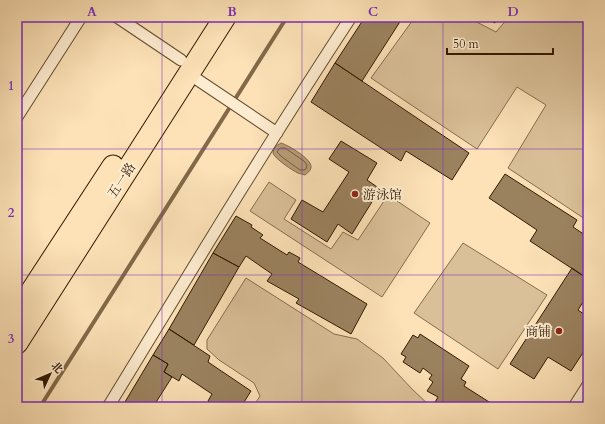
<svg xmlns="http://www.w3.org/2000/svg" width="605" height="424" font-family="Cardo,'Noto Serif SC',serif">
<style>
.green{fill:#dac098;stroke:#856d4c}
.water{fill:#b79e79;stroke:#816949}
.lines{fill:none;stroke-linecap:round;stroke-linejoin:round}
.shore{stroke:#745c3c;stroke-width:1}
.stream{stroke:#816949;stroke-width:4}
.building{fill:#9b825f;stroke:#301a00}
.street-casing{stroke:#634c2e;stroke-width:13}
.highway-casing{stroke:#301a00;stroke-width:23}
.street{stroke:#feecd0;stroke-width:11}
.highway{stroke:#fde2b7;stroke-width:21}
.grid{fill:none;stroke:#7b2cbf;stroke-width:1;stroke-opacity:0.55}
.poi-dot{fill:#8f2418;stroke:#feecd0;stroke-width:1.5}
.labels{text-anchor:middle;stroke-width:4;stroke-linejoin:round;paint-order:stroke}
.street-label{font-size:13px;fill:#301a00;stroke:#feecd0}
.poi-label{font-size:13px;fill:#301a00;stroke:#feecd0;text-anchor:start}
.neatline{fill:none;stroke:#7b2cbf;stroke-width:1.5}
.grid-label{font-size:13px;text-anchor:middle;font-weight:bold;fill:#7b2cbf}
</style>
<rect width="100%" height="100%" fill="#fde2b7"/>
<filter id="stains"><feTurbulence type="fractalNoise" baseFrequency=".005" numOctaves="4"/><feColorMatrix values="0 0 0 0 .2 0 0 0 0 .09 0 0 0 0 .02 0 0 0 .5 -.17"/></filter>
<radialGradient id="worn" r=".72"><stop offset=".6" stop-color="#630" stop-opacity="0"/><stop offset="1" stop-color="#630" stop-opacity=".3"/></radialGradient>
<path class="green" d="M 415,17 L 467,17 L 496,32 L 509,17 L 588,17 L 588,221 L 508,168 L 546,105 L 517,87 L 477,149 L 371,78 Z
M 269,182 L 296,200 L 284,219 L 331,249 L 343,232 L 358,240 L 388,195 L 430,223 L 382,297 L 250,211 Z
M 463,243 L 547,295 L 498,369 L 414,313 Z
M 246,278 L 334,334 L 357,339 L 383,358 L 412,389 L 431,407 L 253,407 L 260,396 L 254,383 L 219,360 L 207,349 L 207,340 Z"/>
<path class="water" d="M 281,143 C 288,145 312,159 311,167 C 311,171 307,173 305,175 C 303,174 300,174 298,173 C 293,171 274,158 273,153 C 273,148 277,145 281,143 Z"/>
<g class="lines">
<path class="shore" d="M 281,148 L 285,148 L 304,161 L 307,165 L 306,169 L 304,170 L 300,170 L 282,157 L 277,152 L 279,149 Z"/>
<path class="stream" d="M 40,407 L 287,17"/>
</g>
<path class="building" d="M 365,17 L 403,17 L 362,81 L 335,63 Z
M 484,17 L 499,17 L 495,23 Z
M 335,63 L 469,153 L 452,180 L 406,151 L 401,161 L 311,102 Z
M 341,141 L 377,163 L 367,180 L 380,189 L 352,234 L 338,224 L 327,242 L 291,219 L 302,200 L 323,212 L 349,172 L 329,159 Z
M 505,174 L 577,220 L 573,227 L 588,237 L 588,279 L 530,241 L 537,230 L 489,198 Z
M 236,216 L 252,225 L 251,227 L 263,235 L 260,238 L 287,255 L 289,252 L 300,258 L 298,262 L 367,304 L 351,334 L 296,303 L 299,299 L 267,281 L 272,274 L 246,256 L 239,267 L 213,253 Z
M 213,253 L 239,267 L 194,345 L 169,329 Z
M 572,268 L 588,279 L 588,294 L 578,310 L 588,317 L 588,345 L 571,371 L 548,357 L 534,379 L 510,364 Z
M 169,329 L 210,356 L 208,362 L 251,391 L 241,407 L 216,407 L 208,401 L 212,394 L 182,374 L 179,381 L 164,372 L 168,364 L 153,355 Z
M 420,334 L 469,366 L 461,379 L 466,382 L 464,386 L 497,407 L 439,407 L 434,404 L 438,397 L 427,391 L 433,382 L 429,379 L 432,375 L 423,368 L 420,373 L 403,362 L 406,357 L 401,354 L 413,335 L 418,338 Z
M 153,355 L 168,364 L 164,372 L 172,377 L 153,407 L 122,407 Z"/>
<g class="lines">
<g class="street-casing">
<path id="street" d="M 117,17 L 181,60
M 189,74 L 277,133
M 17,117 L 81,17
M 108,407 C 188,276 267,145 351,17
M 574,407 L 588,385"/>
</g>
<g class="highway-casing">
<path id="highway" d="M 17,313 L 113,166
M 17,343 L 225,17"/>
</g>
<use href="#street" class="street"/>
<use href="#highway" class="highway"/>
</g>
<path class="grid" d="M 162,17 L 162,407M 302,17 L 302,407M 443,17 L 443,407M 17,149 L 588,149M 17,275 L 588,275"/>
<g class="poi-dot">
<circle cx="355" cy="194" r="4"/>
<circle cx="559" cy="331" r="4"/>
</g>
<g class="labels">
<g class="street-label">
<text transform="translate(121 180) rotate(-57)" y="5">五一路</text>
</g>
<g class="poi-label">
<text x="363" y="199">游泳馆</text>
<text x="551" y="336" text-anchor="end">商铺</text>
</g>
</g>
<rect width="605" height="424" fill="none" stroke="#fde2b7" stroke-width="44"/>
<g transform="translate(50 374) rotate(46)" stroke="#feecd0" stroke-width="3" paint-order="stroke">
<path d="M0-3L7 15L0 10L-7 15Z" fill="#301a00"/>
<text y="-6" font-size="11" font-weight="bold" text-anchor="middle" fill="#301a00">北</text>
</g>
<path d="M447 48v6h106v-6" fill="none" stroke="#301a00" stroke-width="2"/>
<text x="453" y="48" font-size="12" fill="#301a00" stroke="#feecd0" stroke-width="3" paint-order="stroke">50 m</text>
<rect x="22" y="22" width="561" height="380" class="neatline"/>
<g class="grid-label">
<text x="92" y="16">A</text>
<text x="232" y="16">B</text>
<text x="373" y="16">C</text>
<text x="513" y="16">D</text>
<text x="11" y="90">1</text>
<text x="11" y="217">2</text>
<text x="11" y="343">3</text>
</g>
<rect width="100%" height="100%" filter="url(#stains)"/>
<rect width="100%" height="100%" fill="url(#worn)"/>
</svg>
